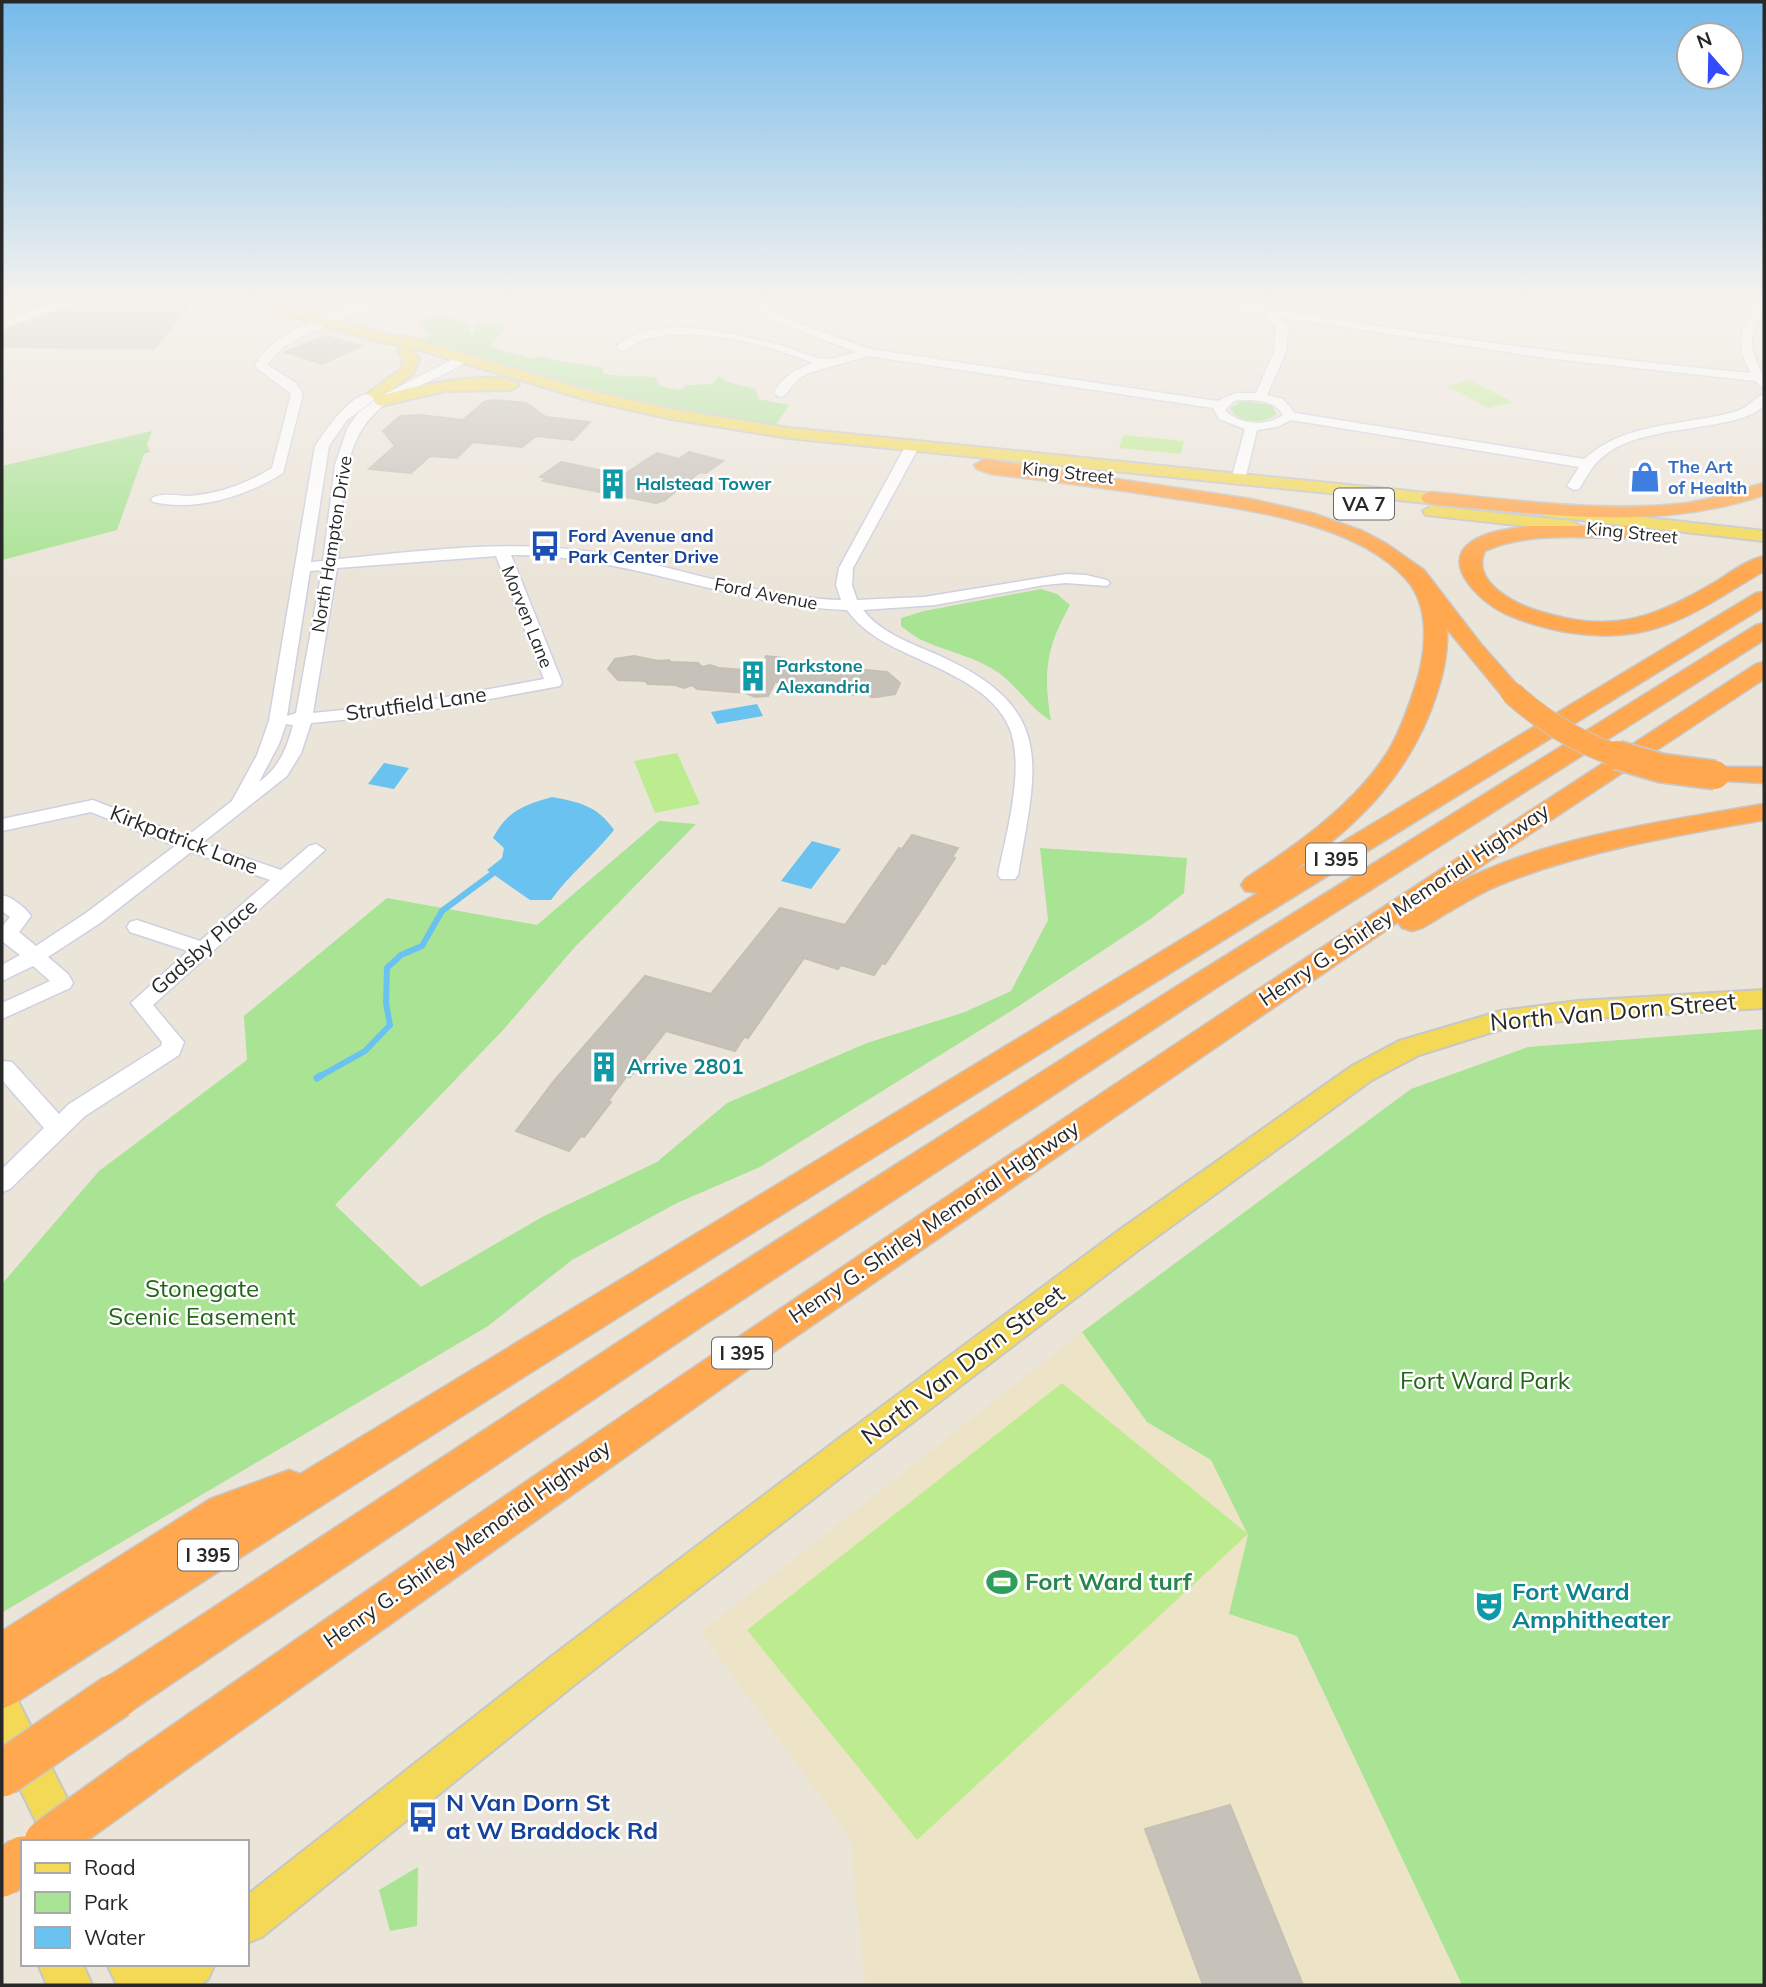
<svg xmlns="http://www.w3.org/2000/svg" width="1766" height="1987" font-family="Mulish,sans-serif">
<style>
.education{fill:#ede4c7}
.green{fill:#a9e394}
.pitch{fill:#bdeb8f}
.water{fill:#69c2f0}
.lines{fill:none;stroke-linecap:round;stroke-linejoin:round}
.stream-far1{stroke:#69c2f0;stroke-width:6}
.stream{stroke:#69c2f0;stroke-width:7}
.building{fill:#c6c1b9;stroke:#c6c0b3;stroke-width:2}
.minor-casing{stroke:#ced0e2;stroke-width:3}
.major-casing{stroke:#c7c7c7;stroke-width:4}
.highway-casing{stroke:#c7c7c7;stroke-width:3}
.minor{fill:#fff;fill-rule:evenodd}
.major{fill:#f3d956;fill-rule:evenodd}
.highway{fill:#ffa850;fill-rule:evenodd}
.highway-bridge-far2-casing{stroke:#c7c7c7;stroke-width:24;stroke-linecap:butt}
.highway-bridge-far1-casing{stroke:#c7c7c7;stroke-width:32;stroke-linecap:butt}
.highway-bridge-casing{stroke:#c7c7c7;stroke-width:48;stroke-linecap:butt}
.highway-bridge-far2{stroke:#ffa850;stroke-width:22}
.highway-bridge-far1{stroke:#ffa850;stroke-width:28}
.highway-bridge{stroke:#ffa850;stroke-width:45}
.labels{text-anchor:middle;stroke-width:5;stroke-linejoin:round;paint-order:stroke}
.far-shop-label{font-size:18px;font-weight:bold;fill:#366cbe;stroke:#fff;text-anchor:start}
.far-street-label{font-size:18px;fill:#282828;stroke:#fff}
.far-culture-label{font-size:18px;font-weight:bold;fill:#0d838f;stroke:#fff;text-anchor:start}
.far-transit-label{font-size:18px;font-weight:bold;fill:#164399;stroke:#fff;text-anchor:start}
.shield{fill:#fff;stroke:#686868;stroke-width:2}
.shield-label{font-size:19px;font-weight:bold;fill:#282828}
.street-label{font-size:21px;fill:#282828;stroke:#fff}
.culture-label{font-size:21px;font-weight:bold;fill:#0d838f;stroke:#fff;text-anchor:start}
.near-street-label{font-size:24px;fill:#282828;stroke:#fff}
.near-park-label{font-size:24px;fill:#226518;stroke:#fff}
.near-leisure-label{font-size:24px;font-weight:bold;fill:#27864d;stroke:#fff;text-anchor:start}
.near-culture-label{font-size:24px;font-weight:bold;fill:#0d838f;stroke:#fff;text-anchor:start}
.near-transit-label{font-size:24px;font-weight:bold;fill:#164399;stroke:#fff;text-anchor:start}
</style>
<rect width="100%" height="100%" fill="#ebe4d9"/>
<path class="education" d="M 1130,1294 L 1248,1534 L 1462,1985 L 865,1985 L 850,1838 L 701,1632 Z"/>
<path class="green" d="M 437,315 C 455,316 466,318 472,336 L 478,322 L 504,324 L 506,327 L 490,347 L 534,359 L 540,356 C 561,363 581,364 603,368 L 603,374 C 622,377 638,375 656,377 L 660,386 L 680,390 L 687,385 L 712,384 L 719,376 L 728,382 L 755,389 L 759,399 L 789,405 L 776,425 C 654,408 537,376 419,341 L 432,334 L 419,326 L 423,319 Z
M 1242,401 L 1271,405 L 1277,414 C 1265,424 1237,424 1230,408 Z
M 152,431 L 147,444 L 150,452 L 144,454 L 117,530 L 2,560 L 2,466 Z
M 1041,589 L 1057,594 L 1070,605 C 1046,648 1043,673 1051,721 C 1031,709 1018,687 999,673 C 976,657 949,652 924,641 C 916,638 908,631 901,626 L 901,618 L 924,611 Z
M 659,821 L 696,824 L 574,948 L 504,1029 L 335,1205 L 421,1287 L 542,1217 L 657,1162 L 727,1103 L 867,1043 L 965,1012 L 1011,991 L 1048,920 L 1040,848 L 1187,858 L 1184,893 L 1149,920 L 1011,1011 L 760,1167 L 677,1203 L 572,1260 L 488,1326 L 3,1612 L 2,1284 L 99,1171 L 247,1060 L 244,1016 L 387,898 L 537,925 Z
M 1764,1029 L 1764,1985 L 1462,1985 L 1297,1636 L 1229,1614 L 1248,1535 L 1211,1460 L 1147,1422 L 1082,1332 L 1411,1089 L 1528,1047 Z
M 418,1867 L 417,1926 L 390,1931 L 379,1890 Z"/>
<path class="pitch" d="M 1470,380 L 1513,402 L 1489,408 L 1447,386 Z
M 1123,435 L 1184,441 L 1181,454 L 1119,448 Z
M 677,753 L 700,804 L 655,813 L 634,761 Z
M 1062,1383 L 1248,1534 L 917,1840 L 747,1630 Z"/>
<path class="water" d="M 757,704 L 763,716 L 717,724 L 711,712 Z
M 384,763 L 409,768 L 394,789 L 368,784 Z
M 552,797 C 579,802 598,806 614,830 C 594,855 570,874 551,900 L 530,900 L 487,870 L 502,858 L 504,848 L 493,838 C 507,811 524,805 552,797 Z
M 812,841 L 841,849 L 811,889 L 781,881 Z"/>
<g class="lines">
<path class="stream-far1" d="M 317,1078 L 365,1051 L 390,1025 L 386,1003 L 387,968 L 401,955 L 422,946 L 442,911 L 492,874"/>
<path class="stream" d="M 317,1078 L 320,1076"/>
</g>
<path class="building" d="M 2,298 L 62,298 L 20,312 L 2,306 Z
M 89,298 L 180,298 L 192,302 L 154,349 L 2,347 L 2,336 L 9,328 Z
M 325,336 L 362,346 L 322,364 L 285,352 Z
M 493,400 L 526,403 L 546,417 L 590,422 L 573,440 L 536,436 L 522,447 L 473,442 L 457,458 L 430,456 L 411,473 L 369,469 L 395,446 L 383,431 L 400,416 L 420,415 L 463,420 L 484,402 Z
M 689,452 L 723,461 L 706,473 L 700,472 L 665,500 L 656,503 L 543,481 L 546,478 L 540,477 L 561,462 L 623,475 L 657,453 L 679,459 Z
M 634,656 L 658,661 L 669,660 L 671,662 L 698,663 L 702,667 L 710,665 L 719,668 L 758,671 L 766,656 L 784,658 L 782,662 L 887,672 L 900,683 L 895,694 L 876,697 L 871,697 L 866,691 L 854,695 L 775,682 L 768,696 L 755,697 L 746,693 L 697,689 L 692,685 L 684,688 L 675,685 L 648,684 L 645,681 L 618,680 L 608,669 L 615,659 Z
M 912,835 L 958,848 L 952,857 L 955,858 L 920,912 L 885,964 L 882,963 L 874,975 L 841,965 L 838,969 L 804,958 L 748,1038 L 744,1037 L 735,1051 L 666,1031 L 630,1077 L 627,1076 L 608,1101 L 611,1102 L 584,1137 L 581,1136 L 569,1151 L 516,1131 L 554,1081 L 645,976 L 711,994 L 780,908 L 845,925 L 899,848 L 902,849 Z
M 1230,1805 L 1303,1985 L 1203,1985 L 1145,1829 Z"/>
<g class="lines">
<g class="minor-casing">
<path id="minor" d="M 70,298 L 87,298 L 2,328 L 2,321 Z
M 372,298 L 389,298 L 299,338 L 282,348 L 267,365 L 295,382 L 303,394 L 283,473 C 247,496 196,512 153,502 L 151,499 C 160,492 177,496 188,496 C 218,494 246,484 272,468 L 291,394 L 257,368 L 255,365 C 274,329 336,311 372,298 Z
M 742,298 L 755,298 L 782,317 L 870,349 L 1217,401 L 1236,393 L 1256,393 L 1274,352 L 1276,327 L 1264,315 L 1185,298 L 1210,298 C 1388,330 1569,356 1751,373 C 1737,349 1737,330 1756,308 L 1723,298 L 1742,298 L 1764,304 C 1764,318 1752,326 1752,340 C 1751,358 1765,371 1764,389 L 1755,381 L 1546,358 L 1280,317 L 1288,326 L 1286,352 L 1267,395 L 1283,399 L 1295,413 L 1584,459 C 1628,420 1684,427 1737,411 C 1748,408 1754,398 1764,394 L 1764,405 C 1740,433 1646,422 1605,455 C 1593,464 1587,476 1579,489 L 1574,490 L 1567,486 L 1579,467 L 1291,420 L 1277,427 L 1257,430 L 1245,480 L 1238,484 L 1231,480 L 1245,429 L 1219,419 L 1213,408 L 868,356 L 809,373 L 798,379 L 784,396 L 780,397 L 774,393 C 783,376 795,370 813,363 C 764,344 699,325 646,339 C 638,341 631,348 622,351 L 616,347 C 652,311 739,334 783,346 C 796,349 811,358 824,359 C 833,360 847,354 856,352 L 774,321 ZM 1234,401 C 1251,399 1274,399 1283,415 C 1266,427 1239,425 1225,410 Z
M 463,354 L 469,358 L 467,361 C 443,377 415,386 390,401 C 337,434 344,505 338,559 C 422,551 508,539 592,552 C 676,565 756,598 841,600 L 836,585 L 839,568 L 906,445 L 913,441 L 920,445 L 853,568 L 852,585 L 857,600 L 924,597 L 1066,574 L 1086,575 L 1107,580 L 1110,583 L 1107,586 L 1066,583 L 1044,585 L 935,605 L 863,610 C 882,634 913,644 940,656 C 1058,709 1036,767 1018,875 L 1015,879 L 1001,879 L 998,875 C 1006,834 1026,767 1009,727 C 995,693 952,674 921,660 C 893,647 866,636 847,610 C 732,606 626,554 511,555 L 562,682 L 560,686 L 414,713 L 311,723 L 301,753 L 287,776 L 202,843 L 281,870 L 309,846 L 316,844 L 325,850 L 153,1005 L 184,1042 L 179,1055 L 85,1116 L 10,1189 L 2,1192 L 2,1169 L 44,1128 L 2,1080 L 2,1061 L 12,1062 L 59,1114 L 69,1104 L 161,1046 L 162,1042 L 131,1003 L 188,951 L 130,932 L 127,927 L 130,922 L 137,920 L 200,941 L 270,880 L 191,852 L 100,923 L 48,957 L 68,974 L 73,983 L 70,988 L 2,1019 L 2,1003 L 50,981 L 33,966 L 2,981 L 2,965 L 20,955 L 2,941 L 2,927 L 10,917 L 2,911 L 2,895 C 12,897 25,907 31,916 L 19,932 L 36,946 L 86,913 L 175,846 L 91,812 L 2,831 L 2,819 L 93,800 L 186,837 L 232,801 L 257,755 L 269,721 L 315,446 C 327,429 351,391 374,394 L 374,400 L 347,420 L 329,446 L 311,562 L 323,561 L 335,465 L 347,429 L 358,413 L 381,396 ZM 496,556 L 544,679 L 414,703 L 313,713 L 337,568 ZM 322,570 L 296,713 L 287,716 L 310,571 ZM 286,724 L 293,725 C 287,748 279,768 259,782 L 279,744 Z"/>
</g>
<g class="major-casing">
<path id="major" d="M 239,298 L 261,298 L 386,335 L 411,338 L 591,391 L 671,409 L 789,428 L 1457,496 L 1466,501 L 1457,506 L 789,438 L 671,419 L 587,400 L 410,347 L 419,359 L 413,374 L 384,395 C 408,387 501,367 519,385 L 511,390 L 445,391 L 381,406 L 375,404 L 375,399 L 367,394 L 401,369 L 403,359 L 398,350 L 400,347 L 408,346 L 380,342 L 241,301 Z
M 1432,506 L 1571,521 L 1580,526 L 1571,531 L 1426,515 L 1423,511 Z
M 1550,507 L 1764,531 L 1764,541 L 1544,516 L 1541,512 L 1544,508 Z
M 1764,990 L 1764,1008 L 1578,1019 L 1502,1029 L 1419,1055 L 1372,1080 L 1140,1249 L 862,1461 L 578,1682 L 262,1937 L 247,1943 L 247,1895 L 552,1656 L 838,1439 L 1118,1231 L 1352,1066 L 1399,1041 L 1501,1011 L 1578,1001 Z
M 2,1692 L 16,1697 L 89,1842 L 46,1842 L 2,1752 Z
M 38,1964 L 83,1964 L 92,1985 L 47,1985 Z
M 107,1964 L 153,1964 L 154,1967 L 158,1964 L 215,1964 L 208,1979 L 201,1985 L 117,1985 Z"/>
</g>
<g class="highway-casing">
<path id="highway" d="M 984,459 L 1251,499 L 1312,513 L 1363,531 L 1387,544 L 1424,570 L 1481,644 L 1520,688 L 1524,693 L 1520,698 L 1504,698 L 1447,629 C 1448,651 1444,672 1437,693 C 1411,774 1359,824 1291,873 L 1756,593 L 1764,592 L 1764,607 C 1179,967 593,1327 17,1702 L 2,1709 L 2,1631 L 210,1499 L 289,1470 L 300,1474 L 1258,893 L 1245,891 L 1241,885 L 1245,879 C 1296,845 1353,806 1387,753 C 1399,734 1407,711 1414,690 C 1426,656 1432,608 1406,579 C 1356,521 1236,508 1164,497 C 1107,488 1049,481 991,474 L 977,469 L 974,465 Z
M 1764,483 L 1764,495 C 1656,532 1543,514 1431,504 L 1424,502 L 1421,498 L 1424,494 L 1431,492 C 1515,500 1602,513 1687,503 C 1714,499 1738,490 1764,483 Z
M 1527,526 L 1631,526 L 1638,528 L 1641,532 L 1638,536 L 1631,538 C 1582,538 1530,531 1485,551 C 1477,568 1487,582 1500,592 C 1519,607 1543,613 1565,618 C 1625,631 1666,611 1717,581 C 1731,572 1747,560 1764,556 L 1764,571 C 1724,594 1683,625 1636,633 C 1593,640 1545,631 1506,614 C 1485,605 1438,565 1471,542 C 1487,531 1509,529 1527,526 Z
M 1764,623 L 1764,640 L 1216,988 L 704,1325 L 131,1711 L 116,1718 L 101,1711 L 94,1696 L 101,1681 L 678,1303 L 1196,974 L 1756,625 Z
M 1764,662 L 1764,679 L 1450,887 C 1542,837 1662,822 1764,804 L 1764,820 C 1674,836 1582,851 1497,886 C 1471,897 1447,914 1422,928 L 1412,931 L 1402,928 L 1398,922 L 759,1362 L 160,1788 L 144,1795 L 128,1788 L 121,1772 L 128,1756 C 664,1383 1207,1019 1756,664 Z
M 1715,767 L 1764,767 L 1764,783 L 1706,780 L 1702,775 L 1706,770 Z"/>
</g>
<use href="#minor" class="minor"/>
<use href="#major" class="major"/>
<use href="#highway" class="highway"/>
<g class="highway-bridge-far2-casing">
<path id="highway-bridge-far2" d="M 1512,693 C 1545,723 1580,744 1622,757"/>
</g>
<g class="highway-bridge-far1-casing">
<path id="highway-bridge-far1" d="M 1617,755 L 1661,768 L 1715,775"/>
</g>
<g class="highway-bridge-casing">
<path id="highway-bridge" d="M 2,1774 L 116,1696
M 47,1842 L 144,1772
M 2,1874 L 23,1859"/>
</g>
<use href="#highway-bridge-far2" class="highway-bridge-far2"/>
<use href="#highway-bridge-far1" class="highway-bridge-far1"/>
<use href="#highway-bridge" class="highway-bridge"/>
</g>
<linearGradient id="sky" x2="0" y2="1"><stop stop-color="#75baeb"/><stop offset="0.52" stop-color="#f6f3ee"/><stop offset="1" stop-color="#f6f3ee" stop-opacity="0"/></linearGradient>
<rect width="1766" height="576" fill="url(#sky)"/>
<defs>
<g id="shop-bare" transform="scale(2.415)"><path d="M-5-2.5h2.3a2.7 3.5 0 0 1 5.4 0H5L5.5 6h-11ZM-1.5-2.5h3a1.5 2.3 0 0 0-3 0Z" fill="#3f7fe0" stroke="#fff" stroke-width="2.5" paint-order="stroke"/></g>
<g id="building-bare" transform="scale(2.415)"><path d="M-4-6H4V6H1V3H-1V6H-4ZM-2.5-4.3h1.7v1.8h-1.7ZM.8-4.3h1.7v1.8H.8ZM-2.5-1h1.7V.8h-1.7ZM.8-1h1.7V.8H.8Z" fill="#0f9aa8" stroke="#fff" stroke-width="2.5" paint-order="stroke"/></g>
<g id="bus-bare" transform="scale(2.415)"><path d="M-5-6H5V4H4V6H2V4H-2V6H-4V4H-5ZM-3.5-4V0h7V-4ZM-3.5 1.2v1.5H-2V1.2ZM2 1.2v1.5H3.5V1.2Z" fill="#1a4fb4" stroke="#fff" stroke-width="2.5" paint-order="stroke"/></g>
<g id="stadium-bare" transform="scale(2.415)"><path d="M0-5a6.5 5 0 1 0 0 10a6.5 5 0 1 0 0-10ZM-3.5-1.8h7v3.6h-7Z" fill="#2e9e5b" stroke="#fff" stroke-width="2.5" paint-order="stroke"/></g>
<g id="theatre-bare" transform="scale(2.415)"><path d="M-5-5.5Q0-4 5-5.5V0Q5 5 0 6Q-5 5-5 0ZM-3.3-2.5H-1v1.5H-3.3ZM1-2.5H3.3v1.5H1ZM-2.8 1Q0 5.5 2.8 1Z" fill="#0f9aa8" stroke="#fff" stroke-width="2.5" paint-order="stroke"/></g>
</defs>
<g fill-rule="evenodd">
<use href="#shop-bare" x="1645" y="477"/>
<use href="#building-bare" x="613" y="484"/>
<use href="#bus-bare" x="545" y="546"/>
<use href="#building-bare" x="753" y="676"/>
<use href="#building-bare" x="604" y="1067"/>
<use href="#stadium-bare" x="1002" y="1582"/>
<use href="#theatre-bare" x="1489" y="1606"/>
<use href="#bus-bare" x="423" y="1817"/>
</g>
<g class="labels">
<g class="far-shop-label">
<text x="1668" y="473">The Art<tspan x="1668" dy="21">of Health</tspan></text>
</g>
<g class="far-street-label">
<text transform="translate(1068 473) rotate(6)" y="6">King Street</text>
<text transform="translate(1632 533) rotate(6)" y="6">King Street</text>
<text transform="translate(332 544) rotate(-81)" y="6">North Hampton Drive</text>
<text transform="translate(766 594) rotate(11)" y="6">Ford Avenue</text>
<text transform="translate(527 617) rotate(68)" y="6">Morven Lane</text>
</g>
<g class="far-culture-label">
<text x="636" y="490">Halstead Tower</text>
<text x="776" y="672">Parkstone<tspan x="776" dy="21">Alexandria</tspan></text>
</g>
<g class="far-transit-label">
<text x="568" y="542">Ford Avenue and<tspan x="568" dy="21">Park Center Drive</tspan></text>
</g>
<g class="shield">
<rect x="1334" y="488.5" width="60" height="31" rx="5"/>
<rect x="1306" y="843.5" width="60" height="31" rx="5"/>
<rect x="712" y="1337.5" width="60" height="31" rx="5"/>
<rect x="178" y="1539.5" width="60" height="31" rx="5"/>
</g>
<g class="shield-label">
<text x="1364" y="511">VA 7</text>
<text x="1336" y="866">I 395</text>
<text x="742" y="1360">I 395</text>
<text x="208" y="1562">I 395</text>
</g>
<g class="street-label">
<text transform="translate(416 704) rotate(-8)" y="7">Strutfield Lane</text>
<text transform="translate(184 840) rotate(21)" y="7">Kirkpatrick Lane</text>
<text transform="translate(1404 905) rotate(-34)" y="7">Henry G. Shirley Memorial Highway</text>
<text transform="translate(204 947) rotate(-41)" y="7">Gadsby Place</text>
<text transform="translate(934 1222) rotate(-34)" y="7">Henry G. Shirley Memorial Highway</text>
<text transform="translate(467 1544) rotate(-35)" y="7">Henry G. Shirley Memorial Highway</text>
</g>
<g class="culture-label">
<text x="627" y="1074">Arrive 2801</text>
</g>
<g class="near-street-label">
<text transform="translate(1613 1012) rotate(-5)" y="8">North Van Dorn Street</text>
<text transform="translate(963 1365) rotate(-37)" y="8">North Van Dorn Street</text>
</g>
<g class="near-park-label">
<text x="202" y="1297">Stonegate<tspan x="202" dy="28">Scenic Easement</tspan></text>
<text x="1485" y="1389">Fort Ward Park</text>
</g>
<g class="near-leisure-label">
<text x="1025" y="1590">Fort Ward turf</text>
</g>
<g class="near-culture-label">
<text x="1512" y="1600">Fort Ward<tspan x="1512" dy="28">Amphitheater</tspan></text>
</g>
<g class="near-transit-label">
<text x="446" y="1811">N Van Dorn St<tspan x="446" dy="28">at W Braddock Rd</tspan></text>
</g>
</g>
<rect width="1766" height="1987" fill="none" stroke="#282828" stroke-width="7"/>
<rect x="21" y="1840" width="228" height="126" fill="#ffffff" stroke="#a9a9a9" stroke-width="2"/>
<rect x="35" y="1863" width="35" height="10" fill="#f3d956" stroke="#a9a9a9" stroke-width="2"/>
<text x="84" y="1875" font-size="21" fill="#282828">Road</text>
<rect x="35" y="1892" width="35" height="21" fill="#a9e394" stroke="#a9a9a9" stroke-width="2"/>
<text x="84" y="1910" font-size="21" fill="#282828">Park</text>
<rect x="35" y="1927" width="35" height="21" fill="#69c2f0" stroke="#a9a9a9" stroke-width="2"/>
<text x="84" y="1945" font-size="21" fill="#282828">Water</text>
<g transform="translate(1710 56) rotate(340)"><circle r="33" fill="#ffffff" stroke="#a9a9a9" stroke-width="2"/>
<path d="M0-5L12 26L0 18L-12 26Z" fill="#344bfd"/>
<text y="-10" font-size="19" font-weight="bold" text-anchor="middle" fill="#282828">N</text>
</g>
</svg>
